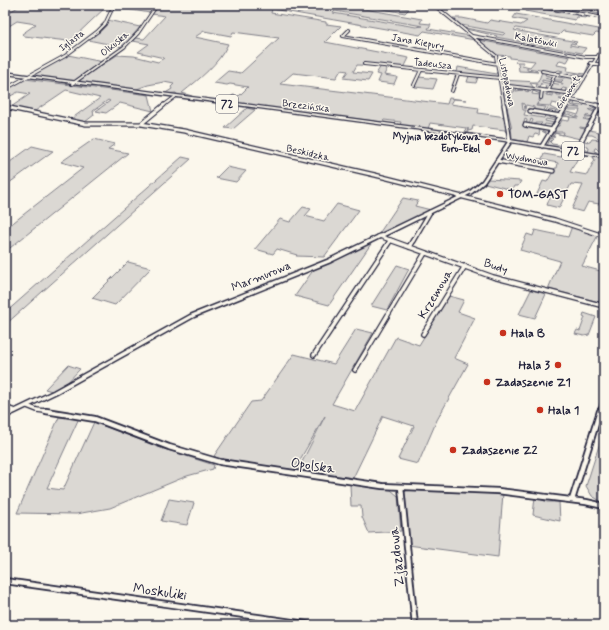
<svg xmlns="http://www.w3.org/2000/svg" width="609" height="630" font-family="Mynerve,sans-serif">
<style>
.green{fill:#dbd8d3;stroke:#7e7d87;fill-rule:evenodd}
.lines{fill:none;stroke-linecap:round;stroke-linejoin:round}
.stream{stroke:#787681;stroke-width:1}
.street-far3-casing{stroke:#22223b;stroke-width:4}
.street-far2-casing{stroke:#22223b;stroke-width:5.5}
.street-far1-casing{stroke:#22223b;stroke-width:6}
.street-casing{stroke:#22223b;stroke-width:8}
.secondary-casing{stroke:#22223b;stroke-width:3}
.primary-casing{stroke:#22223b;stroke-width:2.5}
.street-far3{stroke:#fbf7ec;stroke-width:2}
.street-far2{stroke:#fbf7ec;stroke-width:3}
.street-far1{stroke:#fbf7ec;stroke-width:3.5}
.street{stroke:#fbf7ec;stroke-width:4.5}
.secondary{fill:#fbf7ec;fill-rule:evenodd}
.primary{fill:#fbf7ec;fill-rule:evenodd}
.poi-dot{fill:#c8321e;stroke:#fbf7ec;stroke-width:1.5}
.labels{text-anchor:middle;stroke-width:3;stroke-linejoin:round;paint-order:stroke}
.far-street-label{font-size:10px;fill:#22223b;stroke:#fbf7ec}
.far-poi-label{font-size:10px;font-weight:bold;fill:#22223b;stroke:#fbf7ec;text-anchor:end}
.shield{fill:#fbf7ec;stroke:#636270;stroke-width:1}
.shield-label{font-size:11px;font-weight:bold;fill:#22223b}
.poi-label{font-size:12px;font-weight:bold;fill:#22223b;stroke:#fbf7ec;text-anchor:start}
.street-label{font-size:12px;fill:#22223b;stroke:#fbf7ec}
.near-street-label{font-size:14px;fill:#22223b;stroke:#fbf7ec}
</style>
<rect width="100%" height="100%" fill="#fbf7ec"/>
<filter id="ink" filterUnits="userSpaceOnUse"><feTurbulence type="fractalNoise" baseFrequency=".025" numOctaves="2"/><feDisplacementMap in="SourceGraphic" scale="8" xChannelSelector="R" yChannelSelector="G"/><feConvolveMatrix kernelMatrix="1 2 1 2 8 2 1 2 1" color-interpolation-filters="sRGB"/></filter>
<g filter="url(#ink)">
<path class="green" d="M 21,5 L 108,5 L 70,41 L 68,41 L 24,36 L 22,34 L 36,24 L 17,21 L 9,26 L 5,24 L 5,15 Z
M 115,5 L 156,5 L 150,13 L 114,7 Z
M 158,5 L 315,5 L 336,9 L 341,5 L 386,5 L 409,9 L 405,13 L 361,5 L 358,8 L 422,19 L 420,23 L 431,24 L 428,29 L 470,36 L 475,40 L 424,31 L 420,35 L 272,9 L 271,13 L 326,22 L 326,24 L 341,26 L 325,42 L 409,58 L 404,68 L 388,67 L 384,75 L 397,77 L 394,84 L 378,82 L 381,75 L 376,74 L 381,66 L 357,65 L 353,72 L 372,74 L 368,81 L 343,78 L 348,71 L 341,70 L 336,78 L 293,73 L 280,84 L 447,104 L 449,98 L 466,100 L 453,99 L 450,104 L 479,108 L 478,113 L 506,117 L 508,132 L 506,132 L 505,130 L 473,126 L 472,130 L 468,131 L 468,128 L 467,133 L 473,134 L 465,133 L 466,128 L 430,123 L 428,129 L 400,125 L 401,122 L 384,120 L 382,122 L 225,102 L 233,95 L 239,96 L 248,87 L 230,84 L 227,85 L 214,83 L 228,71 L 241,73 L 279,38 L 233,32 L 231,36 L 204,31 L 195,37 L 228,44 C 219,64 199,79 182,93 L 192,96 L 190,99 L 177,96 L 176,93 L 164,94 L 172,89 L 171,87 L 174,84 L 164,82 L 148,85 L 134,90 L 76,82 L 117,55 L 134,56 L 158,62 L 164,58 L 138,52 L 149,44 L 133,41 L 135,38 L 144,39 L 165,16 L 152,14 ZM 335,11 L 423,26 L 416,27 L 333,13 Z
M 532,5 L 569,5 L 573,6 L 571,9 L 600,14 L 599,17 L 588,15 L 586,18 L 577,17 L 575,20 L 525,11 L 534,6 Z
M 516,14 L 604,30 L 604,34 L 596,33 L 593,36 L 563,31 L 559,35 L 516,28 L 514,30 L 577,42 L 575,44 L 571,43 L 570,45 L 586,48 L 582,53 L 496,37 L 497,36 L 466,29 L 465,28 L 503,35 L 505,33 L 461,25 L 453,18 L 462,18 L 487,23 L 490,20 L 521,25 L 527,21 L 513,18 Z
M 107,20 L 140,27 L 123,47 L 88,40 C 94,32 105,31 107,20 Z
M 478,40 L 570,57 L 567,62 L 560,60 L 557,65 L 568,67 L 567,71 L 585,74 L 589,64 L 591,66 L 585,76 L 574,73 L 572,75 L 584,77 L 583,78 L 561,76 L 558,73 L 563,71 L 559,70 L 554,72 L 527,68 L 527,70 L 538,72 L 519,71 L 518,63 L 515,62 L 524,62 L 522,65 L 530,67 L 535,61 L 510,58 L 510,56 L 497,55 Z
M 68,55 L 103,62 L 73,83 L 29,76 Z
M 458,67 L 496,74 L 497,72 L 498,77 L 478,77 L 476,83 L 467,82 L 469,76 L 455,72 L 457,72 Z
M 542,72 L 554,74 L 546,73 L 545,75 L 553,77 L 552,79 L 549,77 L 545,78 L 551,80 L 551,82 L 542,80 L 542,82 L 551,84 L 548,90 L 545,89 L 546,86 L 541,85 L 541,83 L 539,88 L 542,89 L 536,88 L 537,84 L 530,83 L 534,88 L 503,84 L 501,82 L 503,82 L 501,81 L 500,77 L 502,80 L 538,82 Z
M 556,74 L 560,75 L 558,77 L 564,78 L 567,76 L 581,79 L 580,81 L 582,81 L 580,84 L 580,82 L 578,83 L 574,81 L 572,83 L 579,85 L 574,93 L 566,92 L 567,89 L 563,88 L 561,90 L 562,91 L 551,90 L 550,90 L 552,83 L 563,85 L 562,83 L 554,81 L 561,82 L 563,80 L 553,80 Z
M 419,77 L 437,79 L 433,89 L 415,87 Z
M 25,79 L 149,95 L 153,111 L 120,103 L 106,113 L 96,111 L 110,101 L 108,100 L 93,111 L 94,115 L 85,122 L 71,119 L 100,98 L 66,90 L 35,111 L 11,107 L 30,94 L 18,92 L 5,99 L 5,90 Z
M 502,86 L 517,87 L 516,91 L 523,90 L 518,89 L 519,87 L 525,89 L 525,91 L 529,92 L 527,89 L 541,90 L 540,94 L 533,91 L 532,94 L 540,95 L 539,101 L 540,102 L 542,90 L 546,91 L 548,94 L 546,94 L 546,95 L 553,96 L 553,94 L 549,94 L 548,91 L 557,92 L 557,95 L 561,95 L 561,92 L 573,94 L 573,95 L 565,94 L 564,96 L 570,97 L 569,99 L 559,99 L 564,101 L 568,100 L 569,102 L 568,104 L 564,105 L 567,106 L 552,103 L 550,107 L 558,111 L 560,109 L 562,110 L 559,114 L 551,113 L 556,112 L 555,111 L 550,110 L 548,113 L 545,112 L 549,106 L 537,105 L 538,102 L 536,106 L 546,107 L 543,112 L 527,110 L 528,108 L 534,110 L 534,107 L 526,105 L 525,109 L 524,104 L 522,103 L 523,110 L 526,110 L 524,115 L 544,118 L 545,115 L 549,114 L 549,118 L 556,119 L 555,121 L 546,119 L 545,121 L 554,123 L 552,125 L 545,124 L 543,128 L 538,127 L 542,123 L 535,123 L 535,126 L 531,125 L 533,120 L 531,119 L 529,125 L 526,124 L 527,120 L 525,119 L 523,126 L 549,130 L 547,134 L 540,130 L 539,135 L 535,134 L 533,137 L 529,136 L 527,142 L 512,139 L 511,124 L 507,108 L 508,108 L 506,107 L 503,88 L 508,89 L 509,92 L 514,92 L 515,90 L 503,88 Z
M 573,101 L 575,101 L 574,105 L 583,106 L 585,104 L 597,106 L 596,108 L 591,107 L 596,110 L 595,111 L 590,109 L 589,110 L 594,112 L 592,117 L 587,115 L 585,116 L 591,118 L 585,118 L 584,119 L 590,121 L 586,128 L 580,127 L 580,128 L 585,129 L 580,139 L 555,133 L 553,137 L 555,137 L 551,137 L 554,136 L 552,135 L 554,133 L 563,135 L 564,132 L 553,132 L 556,126 L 559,126 L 562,120 L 569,121 L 570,117 L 564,116 L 578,118 L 578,116 L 576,117 L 569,114 L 567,115 L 563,115 L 568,112 L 578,115 L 580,110 L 569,110 L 570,107 L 580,108 L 571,105 Z
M 247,108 L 255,110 L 233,129 L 225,128 Z
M 589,130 L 599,132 L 604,136 L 604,147 L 601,147 L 600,150 L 604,151 L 604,156 L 598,154 L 600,152 L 596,148 L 595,148 L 594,151 L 597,152 L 597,154 L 588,153 L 589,148 L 583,145 L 582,147 L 587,150 L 587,152 L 582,150 L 582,151 L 555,148 L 555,146 L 554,147 L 545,145 L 547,146 L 550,139 L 548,139 L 549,138 L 553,139 L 550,142 L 552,144 L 578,148 L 581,148 L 584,141 L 590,142 L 592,139 L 602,140 L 592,135 L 587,135 Z
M 94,139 L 115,144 L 108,149 L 128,153 L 5,252 L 5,229 L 83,168 L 61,162 Z
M 524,144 L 592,155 L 579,156 L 570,172 L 587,175 L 595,159 L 593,158 L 594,156 L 604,157 L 604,198 L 601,198 L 599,204 L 588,202 L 583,212 L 572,209 L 583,185 L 571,184 L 559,208 L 547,205 L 550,197 L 537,194 L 543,181 L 547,182 L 555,168 L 557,168 L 558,163 L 537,159 L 542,159 L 544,154 L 561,157 L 564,152 Z
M 32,146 L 53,151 L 5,186 L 5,160 L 10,162 Z
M 182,157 L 191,159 L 5,325 L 5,313 Z
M 227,167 L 246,171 L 236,182 L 216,178 Z
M 488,179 L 521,181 L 518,186 L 514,186 L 512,190 L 485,183 Z
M 403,198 L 418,201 L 415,206 L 431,210 L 378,235 Z
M 337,204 L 359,210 L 324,257 L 296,256 L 297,255 L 277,249 L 273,254 L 255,249 L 280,219 L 290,222 L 303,207 L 311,209 L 305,216 L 324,221 Z
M 572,226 L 598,235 L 582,266 L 604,272 L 604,290 L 599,302 L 548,289 L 560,261 L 520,250 L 527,234 L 533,236 L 535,230 L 568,237 Z
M 373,241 L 329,305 L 295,296 L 314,269 Z
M 128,262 L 151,268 L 115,305 L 92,298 Z
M 397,265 L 409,269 L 387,310 L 371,306 Z
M 531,290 L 546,294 L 535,318 L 519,314 Z
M 449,296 L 464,300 L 458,312 L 475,318 L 454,358 L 468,364 L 437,420 L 418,464 L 398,459 L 414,426 L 383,416 L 353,478 L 298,470 L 325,416 L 294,470 L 219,459 L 214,456 L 251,402 L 261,401 L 294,354 L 334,364 L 356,329 L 373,333 L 332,404 L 355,411 L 396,337 L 419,345 Z
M 584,313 L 596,317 L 589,335 L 584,336 L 575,334 L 577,330 L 580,331 L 585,317 L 583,316 Z
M 68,365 L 80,369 L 65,385 L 52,391 L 45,389 Z
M 59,417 L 79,418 L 47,488 L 63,490 L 94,422 L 158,447 L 214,465 L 213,469 L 187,476 L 110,508 L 76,514 L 17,513 Z
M 604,430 L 604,503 L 592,496 L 586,486 Z
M 350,484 L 391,490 L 398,496 L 401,531 L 369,533 L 362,517 L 361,506 L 351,506 Z
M 409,489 L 503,493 L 498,557 L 408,545 L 403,493 Z
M 535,497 L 547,502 L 559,502 L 560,521 L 533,515 Z
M 169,499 L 194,503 L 187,525 L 161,521 Z"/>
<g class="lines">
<path class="stream" d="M 479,135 L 498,138
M 580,154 L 589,155
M 595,156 L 604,158"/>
<g class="street-far3-casing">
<path id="street-far3" d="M 434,5 L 496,56 L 504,106
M 530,5 L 604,18
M 570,5 L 604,11
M 349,30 L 343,36 L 498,64
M 472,36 L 586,57 L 597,57
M 590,63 L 604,65
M 364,64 L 500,78
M 542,71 L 584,79
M 72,84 L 124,47 L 138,33 L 157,5
M 414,85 L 421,70
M 501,85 L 575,94
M 5,89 L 65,56 L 98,31 L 105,24 L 114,5
M 549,90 L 555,73
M 452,91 L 458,74
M 541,98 L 542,90
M 571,100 L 601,106
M 163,106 L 175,97
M 567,106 L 604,46"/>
</g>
<g class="street-far2-casing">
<path id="street-far2" d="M 504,105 L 510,141
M 596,105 L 604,107
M 5,107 L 86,124 L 141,124 L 184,131 L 375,175 L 555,220 L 604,236
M 530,111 L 561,116
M 141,124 L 164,105
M 525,125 L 553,130
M 542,146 L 567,105
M 578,147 L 600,106
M 497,161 L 553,171
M 379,236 L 393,241
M 413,241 L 430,212"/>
</g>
<g class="street-far1-casing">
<path id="street-far1" d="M 390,240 L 493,277 L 604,306
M 409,247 L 413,240
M 423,334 L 465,266
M 314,355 L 390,241
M 355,370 L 425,253
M 27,406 L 37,410 L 53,412
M 5,407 L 15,411
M 600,412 L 604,400"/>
</g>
<g class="street-casing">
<path id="street" d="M 46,411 L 95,419 L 169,447 L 220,462 L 382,486 L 498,491 L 586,502 L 604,506
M 401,487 L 415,625
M 572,500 L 600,411
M 5,581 L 313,625"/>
</g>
<g class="secondary-casing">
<path id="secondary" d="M 509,140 L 510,140 L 512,141 L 484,183 L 472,193 L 331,262 L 194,317 L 57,393 L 5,418 L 5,414 L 53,391 L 190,315 L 327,260 L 470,191 L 482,181 Z"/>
</g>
<g class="primary-casing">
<path id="primary" d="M 5,72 L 504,139 L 604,155 L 604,157 L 504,141 L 5,74 Z"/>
</g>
<use href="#street-far3" class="street-far3"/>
<use href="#street-far2" class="street-far2"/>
<use href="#street-far1" class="street-far1"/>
<use href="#street" class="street"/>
<use href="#secondary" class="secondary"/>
<use href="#primary" class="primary"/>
</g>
</g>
<g class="poi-dot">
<circle cx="488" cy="142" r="4"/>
<circle cx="500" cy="194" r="4"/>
<circle cx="503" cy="333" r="4"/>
<circle cx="558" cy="365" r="4"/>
<circle cx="487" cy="382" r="4"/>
<circle cx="540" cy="410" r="4"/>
<circle cx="453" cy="450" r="4"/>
</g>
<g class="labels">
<g class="far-street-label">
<text transform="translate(536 39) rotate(11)" y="4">Kalatówki</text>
<text transform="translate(71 40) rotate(-37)" y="4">Iglasta</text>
<text transform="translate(418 41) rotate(10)" y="4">Jana Kiepury</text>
<text transform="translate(114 43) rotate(-40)" y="4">Olkuska</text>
<text transform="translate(433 63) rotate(6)" y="4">Tadeusza</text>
<text transform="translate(508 82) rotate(78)" y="4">Listopadowa</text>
<text transform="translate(567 92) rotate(-58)" y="4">Giewont</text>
<text transform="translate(306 105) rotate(7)" y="4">Brzezińska</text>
<text transform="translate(308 152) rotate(13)" y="4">Beskidzka</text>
<text transform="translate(527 158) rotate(10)" y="4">Wydmowa</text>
</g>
<g class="far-poi-label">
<text x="480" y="140">Myjnia bezdotykowa<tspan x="480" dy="12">Euro-Ekol</tspan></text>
</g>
<g class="shield">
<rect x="216" y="95" width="22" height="18" rx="3"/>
<rect x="562" y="142" width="22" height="18" rx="3"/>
</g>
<g class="shield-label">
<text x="227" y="108">72</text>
<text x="573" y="155">72</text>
</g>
<g class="poi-label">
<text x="508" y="198">TOM-GAST</text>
<text x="511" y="337">Hala B</text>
<text x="550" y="369" text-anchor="end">Hala 3</text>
<text x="495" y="386">Zadaszenie Z1</text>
<text x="548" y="414">Hala 1</text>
<text x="461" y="454">Zadaszenie Z2</text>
</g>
<g class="street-label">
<text transform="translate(496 266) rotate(19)" y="4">Budy</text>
<text transform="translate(261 276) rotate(-22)" y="4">Marmurowa</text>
<text transform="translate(435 294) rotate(-59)" y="4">Krzemowa</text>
</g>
<g class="near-street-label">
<text transform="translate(313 465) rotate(8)" y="5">Opolska</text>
<text transform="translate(396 557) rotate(-96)" y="5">Zjazdowa</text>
<text transform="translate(160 591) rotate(8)" y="5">Moskuliki</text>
</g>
</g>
<rect width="609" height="630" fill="none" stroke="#fbf7ec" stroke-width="20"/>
<rect x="10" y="10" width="589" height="610" fill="none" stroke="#22223b" stroke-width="1.5" filter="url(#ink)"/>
</svg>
